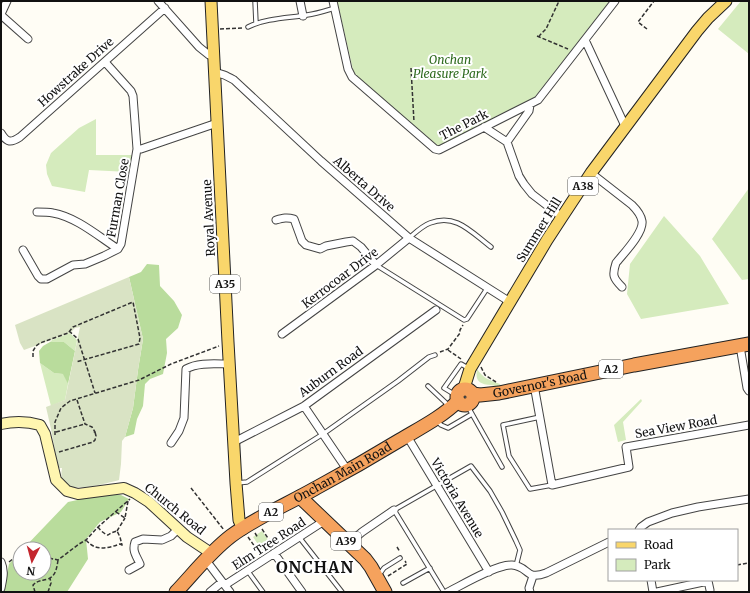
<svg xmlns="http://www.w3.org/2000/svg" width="750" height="593" font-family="Merriweather,serif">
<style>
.green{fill:#d5ebbd}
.forest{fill:#b9dc9c}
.cemetery{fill:#d9e3c4}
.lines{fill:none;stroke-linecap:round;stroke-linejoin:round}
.lane-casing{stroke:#444;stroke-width:5.5}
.street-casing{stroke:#444;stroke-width:9}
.secondary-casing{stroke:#333;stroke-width:12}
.primary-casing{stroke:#222;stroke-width:13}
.highway-casing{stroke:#222;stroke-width:15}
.path{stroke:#333;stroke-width:1.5;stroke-dasharray:4 2;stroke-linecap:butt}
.lane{stroke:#fff;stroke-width:3.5}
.street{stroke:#fff;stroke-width:7}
.secondary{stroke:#fff6b0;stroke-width:10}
.primary{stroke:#f9d66b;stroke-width:11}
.highway{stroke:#f5a25d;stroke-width:13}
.labels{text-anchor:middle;stroke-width:4;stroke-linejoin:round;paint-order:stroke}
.shield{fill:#fff;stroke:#585858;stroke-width:1}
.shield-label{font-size:11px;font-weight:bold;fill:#111}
.park-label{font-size:12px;font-style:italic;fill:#2f6b1f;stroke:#fff}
.street-label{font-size:12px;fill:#111;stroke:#fff}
.district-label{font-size:16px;font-weight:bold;letter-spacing:1px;fill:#111;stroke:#fff}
</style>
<rect width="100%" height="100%" fill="#fffdf5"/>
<path class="green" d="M 337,1 L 607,1 L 609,2 L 531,102 L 438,146 L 354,74 Z
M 741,1 L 749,1 L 749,54 L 718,29 Z
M 96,119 L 96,155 L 132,155 L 129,172 L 89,170 L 85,192 L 52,186 L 47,174 L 46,165 L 51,153 L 79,128 Z
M 749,188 L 749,279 L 742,280 L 712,239 Z
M 664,216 L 700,256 L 729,304 L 641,319 L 627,294 L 630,264 Z
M 70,333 L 77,340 L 75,351 L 64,342 L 50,342 L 52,340 Z
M 40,363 L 54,373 L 64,374 L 68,384 L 65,400 L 51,406 Z
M 477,369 C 483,378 489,380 500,384 L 501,386 C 497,386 494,386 491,385 C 479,384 475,381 477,369 Z
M 641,399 L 642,401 L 623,422 L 626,440 L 618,442 L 614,425 Z
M 262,531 L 273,547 L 264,553 L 253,537 Z"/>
<path class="forest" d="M 147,264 L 159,265 L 160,286 L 174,301 L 182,315 L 178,328 L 166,339 L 167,353 L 163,374 L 150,379 L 145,384 L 143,406 L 137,419 L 134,434 L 125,437 L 133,408 L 138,370 L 143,339 L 129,277 L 141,272 Z
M 50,342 L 64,342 L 75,351 L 68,384 L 63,374 L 54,373 L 40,363 L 39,351 L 43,346 Z
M 106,494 L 121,495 L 129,499 L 121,512 L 100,522 L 86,539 L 88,559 L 67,592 L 3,592 L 9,564 L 20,552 L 20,573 L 44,573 L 44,549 L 23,549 L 68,502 Z"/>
<path class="cemetery" d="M 129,277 L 143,339 L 138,370 L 133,408 L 125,437 L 122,441 L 121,464 L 119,480 C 108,483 72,493 64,483 C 61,478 61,473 62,468 L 58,468 L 51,429 L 46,407 L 65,400 L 80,327 L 75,328 L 70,333 L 24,350 L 20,343 L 15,325 Z"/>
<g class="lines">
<g class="lane-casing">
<path id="lane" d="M 255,1 L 256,23
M 248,27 C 266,18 288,18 307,15 C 316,14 325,11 335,8
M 409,238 C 415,233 422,226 430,223 C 456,213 471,232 491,247
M 376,265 L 464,320 L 467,319 L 488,287
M 428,386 L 446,403 L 447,407
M 457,396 L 444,388 L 461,364 L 468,368
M 467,405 L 502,467
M 540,417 L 503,425 L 509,456 L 530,489 L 552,485
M 437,421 L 441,425 L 448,428 L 472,414
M 237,483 L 247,482 L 323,434 L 398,381 L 429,357 L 435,355
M 299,537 L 342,592
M 247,570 L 263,592
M 379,575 L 384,568 L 400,558
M 403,583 L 430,568
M 444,592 L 394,510 L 471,466 L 490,491 L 502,512 L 516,541 L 520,550 L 516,566"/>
</g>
<g class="street-casing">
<path id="street" d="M 158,1 L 199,47 L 209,55 L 213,55
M 300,1 L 303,16
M 333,1 L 348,69 L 352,77 L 435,149 L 439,150 L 538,100 L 615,1
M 1,14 L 7,1
M 1,15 L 28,39
M 585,40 L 626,128
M 214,73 C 222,73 227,76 234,80 L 321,161 L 409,238 L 510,302
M 484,127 L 507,142 L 519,176 L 524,184 L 532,194 L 562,217
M 1,133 C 7,143 11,143 20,137 L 165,8
M 507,142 L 529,111 L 530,105
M 137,149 L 141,149 L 217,123
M 591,173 L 632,205 C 636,209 641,215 642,221 C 644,233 623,254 616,263 C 612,275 613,278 622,287
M 37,212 C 42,212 48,212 53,213 C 76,217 98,236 118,249
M 276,220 C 283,218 287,217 294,219 L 302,241 L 306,245 L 320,249 L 326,246 L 346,242 L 353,241 L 361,247 L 376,265
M 23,250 L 38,276 L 41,279 L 47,279 L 73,265 L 85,264 L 104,256 L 118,249 L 121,244 L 137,149 L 133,96 L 131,91 L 105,62
M 282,334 L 376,265 L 409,238
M 740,346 L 747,388 L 749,391
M 534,385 L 552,485 L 629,467 L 626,447 L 749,425
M 304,406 L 348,471
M 407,436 L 489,572
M 234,442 L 304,406 L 436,310
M 171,443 L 179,431 L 184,418 L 186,369 C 198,362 216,364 229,364
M 639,530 L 641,527 L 648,522 L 672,513 L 698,507 L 749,499
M 349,543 L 362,532 L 394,510
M 274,553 L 302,592
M 205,559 L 230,592
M 1,562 C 5,571 3,578 1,588
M 129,570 L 140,564 C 136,555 132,551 135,542 L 143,539 L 162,540 L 171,536 L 178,529
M 651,580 L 653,592
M 225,585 L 324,521
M 210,592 L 222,582
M 448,592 C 462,585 497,564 512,565 C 529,566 525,581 546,573 L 609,542
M 530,592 L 529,588 L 533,576
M 657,592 L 708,581 L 710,590"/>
</g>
<g class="secondary-casing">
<path id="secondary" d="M 1,424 C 15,421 26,421 40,425 L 45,434 L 56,480 L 67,491 L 78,494 L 124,488 L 135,493 L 149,502 L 187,537 L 211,553"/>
</g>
<g class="primary-casing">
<path id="primary" d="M 211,1 L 228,342 L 236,483 L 239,520 L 243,529
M 464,388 L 470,369 L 547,240 L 562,217 L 591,173 L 697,31 L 708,18 L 726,1"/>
</g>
<g class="highway-casing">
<g id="highway">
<circle cx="465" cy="397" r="8"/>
<path id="s1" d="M 473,394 L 480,395 L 499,393 L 634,365 L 749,344"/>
<path d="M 300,497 L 365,559 L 371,567 L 385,592"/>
<path id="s2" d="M 176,592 C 194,573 210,552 231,536 C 257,517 288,504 316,488 C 344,473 372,457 400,440 C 420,428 442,417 458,401"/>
</g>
</g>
<path class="path" d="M 220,29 L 242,28
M 647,29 L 638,22 L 654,1
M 537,36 L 568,49
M 539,37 L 540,35 L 546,29 L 559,1
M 411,68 L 414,122
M 69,331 L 78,339 L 95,393
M 448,350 L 461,359
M 440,352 L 448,349 L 460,333 L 460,330 L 463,325
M 33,357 L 33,351 L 36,346 L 40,343 L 68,333 L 73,327 L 133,302 L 140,338 L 139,344 L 76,362
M 481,367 L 485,375 L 496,382
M 77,400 L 85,424 L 92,427 L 95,432 L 92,432
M 56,432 L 85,424
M 55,435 L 55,422 L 61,408 L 70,401 L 139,380 L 171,364 L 219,346
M 59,452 L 93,442 L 95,440 L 96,436 L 95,432
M 191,488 L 224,530
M 116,512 L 125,518 L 128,501
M 98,527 C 100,530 104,534 108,535 L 111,533 L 117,531 L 120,537 L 122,545
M 262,529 L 273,546
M 117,531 L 125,518
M 255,533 L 258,538
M 248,537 L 260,554
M 86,540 C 96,552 108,548 120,544 L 122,545 L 124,547
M 397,547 L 400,552
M 25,549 L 27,547 L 33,549
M 44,555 L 49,558 L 58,560 L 79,544 L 86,540 L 98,527 L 130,499
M 9,562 L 20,553
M 737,565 L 749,563
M 388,576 L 407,564 L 405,561
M 35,592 L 33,585 C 38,580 42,581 48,579 C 56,576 57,567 58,560
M 48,592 L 51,583 L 50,578"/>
<use href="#lane" class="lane"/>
<use href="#street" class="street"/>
<use href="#secondary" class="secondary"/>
<use href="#primary" class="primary"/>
<use href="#highway" class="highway"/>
</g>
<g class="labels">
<g class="shield">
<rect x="568" y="177" width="30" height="18" rx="3"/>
<rect x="210" y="275" width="30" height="18" rx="3"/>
<rect x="599" y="360" width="24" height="18" rx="3"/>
<rect x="259" y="503" width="24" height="18" rx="3"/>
<rect x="331" y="532" width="30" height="18" rx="3"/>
</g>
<g class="shield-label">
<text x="583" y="190">A38</text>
<text x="225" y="288">A35</text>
<text x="611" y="373">A2</text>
<text x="271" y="516">A2</text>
<text x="346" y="545">A39</text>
</g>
<g class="park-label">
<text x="450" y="64">Onchan<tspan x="450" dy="14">Pleasure Park</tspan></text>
</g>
<g class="street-label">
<text transform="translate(76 72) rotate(-42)" y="4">Howstrake Drive</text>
<text transform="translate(464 125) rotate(-27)" y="4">The Park</text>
<text transform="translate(364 184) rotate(41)" y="4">Alberta Drive</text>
<text transform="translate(118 198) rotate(-80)" y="4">Furman Close</text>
<text transform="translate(209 218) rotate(-93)" y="4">Royal Avenue</text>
<text transform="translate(539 230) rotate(-58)" y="4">Summer Hill</text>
<text transform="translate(340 278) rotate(-37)" y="4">Kerrocoar Drive</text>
<text transform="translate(331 372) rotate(-36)" y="4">Auburn Road</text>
<text dy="4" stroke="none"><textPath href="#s1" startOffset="68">Governor's Road</textPath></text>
<text transform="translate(676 427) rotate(-10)" y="4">Sea View Road</text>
<text dy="4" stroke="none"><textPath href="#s2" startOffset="207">Onchan Main Road</textPath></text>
<text transform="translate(457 498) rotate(59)" y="4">Victoria Avenue</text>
<text transform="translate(175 509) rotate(39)" y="4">Church Road</text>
<text transform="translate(269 544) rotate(-33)" y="4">Elm Tree Road</text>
</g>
<g class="district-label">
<text x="315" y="573">ONCHAN</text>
</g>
</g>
<rect width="750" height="593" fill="none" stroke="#111111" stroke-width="4"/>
<rect x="608" y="529" width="130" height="52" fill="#ffffff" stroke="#a0a0a0"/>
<rect x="616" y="542" width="20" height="6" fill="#f9d66b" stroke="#a0a0a0"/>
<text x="644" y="549" font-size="12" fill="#111111">Road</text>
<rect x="616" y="559" width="20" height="12" fill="#d5ebbd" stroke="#a0a0a0"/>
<text x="644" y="569" font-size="12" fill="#111111">Park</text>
<g transform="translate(32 561) rotate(186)"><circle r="19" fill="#ffffff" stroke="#a0a0a0"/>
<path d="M0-3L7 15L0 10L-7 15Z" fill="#c4262e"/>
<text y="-6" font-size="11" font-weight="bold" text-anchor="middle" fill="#111111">N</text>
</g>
</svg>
